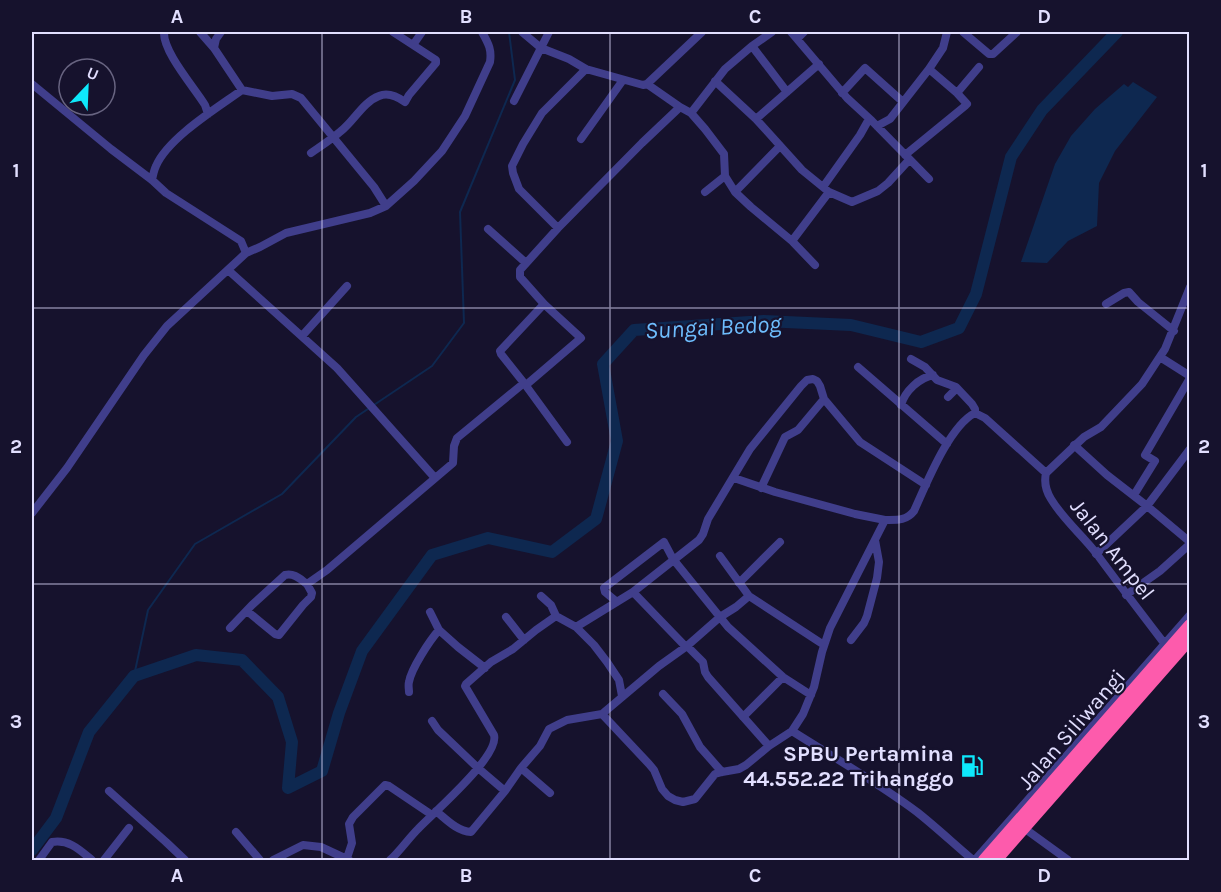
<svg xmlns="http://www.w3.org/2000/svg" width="1221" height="892" font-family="Karla,sans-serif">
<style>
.water{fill:#0e2850}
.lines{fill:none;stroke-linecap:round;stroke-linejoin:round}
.stream{stroke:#0e2850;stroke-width:2}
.river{stroke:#0e2850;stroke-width:12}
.minor{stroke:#403e8b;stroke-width:8}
.highway{stroke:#fd5bac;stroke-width:12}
.grid{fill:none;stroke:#e2dfff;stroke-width:1.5;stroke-opacity:0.55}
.labels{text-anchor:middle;stroke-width:4.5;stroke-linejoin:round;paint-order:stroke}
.street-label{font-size:22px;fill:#e2dfff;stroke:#16122d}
.poi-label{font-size:22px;font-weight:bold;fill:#e2dfff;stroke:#16122d;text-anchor:end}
.water-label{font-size:24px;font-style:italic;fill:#6ebdfd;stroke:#16122d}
.neatline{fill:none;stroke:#e2dfff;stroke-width:2}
.grid-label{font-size:20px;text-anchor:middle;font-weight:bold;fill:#e2dfff}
</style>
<rect width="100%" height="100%" fill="#16122d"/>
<path class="water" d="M 1133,82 L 1157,97 L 1115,151 L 1099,183 L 1097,226 L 1068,241 L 1047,263 L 1021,262 L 1055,164 L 1071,136 L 1095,109 L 1124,84 L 1128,87 Z"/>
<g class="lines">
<path class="stream" d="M 134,676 L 148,610 L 195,544 L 282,494 L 356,417 L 432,366 L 464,323 L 460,212 L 515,80 L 509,32"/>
<path class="river" d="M 32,850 L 56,818 L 89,732 L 134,676 L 196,655 L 242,660 L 278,697 L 292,742 L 288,788 L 322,771 L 339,713 L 362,651 L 432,555 L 488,538 L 552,552 L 596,519 L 617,441 L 603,364 L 634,330 L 764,321 L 851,325 L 921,342 L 959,328 L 976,294 L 1011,157 L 1042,110 L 1117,32"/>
<path class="minor" d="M 164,32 C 163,52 194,87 205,105 L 208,114
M 200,32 L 214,48
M 221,32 L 216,39 L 214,48 L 242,90 L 272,96 L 292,94 L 301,98 L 374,187 L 386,206
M 522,32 L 541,48 L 569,59 L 586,69 L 643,85 L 647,84 L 702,32
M 791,32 L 797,39 L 804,32
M 963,32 L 989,54 L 993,54 L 1017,32
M 797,39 L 847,98 L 872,121 L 929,179
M 413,45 L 422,32
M 752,46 L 787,92
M 715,81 L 756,119 L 819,64
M 32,84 L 111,149 L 152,180 L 166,193 L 241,241 L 246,253 L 167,326 L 144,355 L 67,468 L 32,513
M 842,93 L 865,68 L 903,102
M 957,93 L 979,67
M 514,101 L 549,32
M 680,107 L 691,113 L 705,129 L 724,154 L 725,176 L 735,192 L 751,207 L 792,241 L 815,265
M 691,113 L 725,69 L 752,46 L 772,32
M 756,119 L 802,170 L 829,192 L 852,202 L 878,191 L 888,183 L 909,160
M 877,126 L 890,119 L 929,69 L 943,48 L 947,32
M 581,139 L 623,80
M 311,153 C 321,146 332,139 341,131 C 354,121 363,102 379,96 C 388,92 398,97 405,102 L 409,95 L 436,63 L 436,60 L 393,32
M 905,155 L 965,106 L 967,104 L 957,93 L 929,69
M 152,180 C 153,175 154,170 156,166 C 168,138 217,108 242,90
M 823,187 L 860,135 L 869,119
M 705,192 L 725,176
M 735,192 L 780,146
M 558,228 L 519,189 L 513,173 L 512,166 L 523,144 L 542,113 L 586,69
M 488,229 L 526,263
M 792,241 L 829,192
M 246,253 L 260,247 L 286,233 L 370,213 L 386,206 L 414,181 L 442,151 L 465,116 L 490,62 C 492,49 488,43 482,32
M 228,270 L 337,368 L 435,478
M 1106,304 L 1124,293 L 1129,292 L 1138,302 L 1174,331
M 302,336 L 347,286
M 1160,357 L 1190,376
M 911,359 L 925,367 L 937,380 L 956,387 L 972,404 L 975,409 L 975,413
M 858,367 L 947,444
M 526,385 L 581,338 L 544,304
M 948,397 L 957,388
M 901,405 C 905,391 919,378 933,375
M 975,413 L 985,418 L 1046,473
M 567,442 L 524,383 L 501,354 L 500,351 L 544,304 L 520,277 L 520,270 L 558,228 L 642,143 L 680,107 L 647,84
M 1074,445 L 1107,475 L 1147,506 L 1190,542
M 1046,473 L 1084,437 L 1101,427 L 1142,384 L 1165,349 L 1190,287
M 1046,473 C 1044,482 1046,491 1051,499 C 1063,519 1082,535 1096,553 C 1118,583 1141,613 1164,643
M 734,478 L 775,492 L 855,514 L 885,520
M 761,488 L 785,437 L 798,430 L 824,399
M 1134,495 L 1155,461 L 1145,455 L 1190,378
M 1096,554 L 1147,506 L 1190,449
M 720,556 L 749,596
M 739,583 L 780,542
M 633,592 L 686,647
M 1126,595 L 1160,571 L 1190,544
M 541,596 L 551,605 L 556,616
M 617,602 L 605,592 L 604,588 L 664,542 L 673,559 L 728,627 L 783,677 L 811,695
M 247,611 L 275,634 L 279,635 L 303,605 L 311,597 L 312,593 L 307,584
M 430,612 L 439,630 L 458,647 L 485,668
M 506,617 L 524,640
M 576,627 L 633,592 L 699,540 L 703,534 L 708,519 L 750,449 L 801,386 L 807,380 L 813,379 L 817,381 L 820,386 L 824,399 L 860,442 L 926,485
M 230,628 L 252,605 L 285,575 C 295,573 300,579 307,584 L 327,570 L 453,463 L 454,446 L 457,438 L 524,383
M 851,640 L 864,623 L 867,616 L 877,578 L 879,562 L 875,540
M 687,646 L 703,662 L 705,672 L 708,677 L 769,746
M 409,692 C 409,689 408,685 409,682 C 411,669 430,640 439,630
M 663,694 L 682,714 L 700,747 L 722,772
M 602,714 L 649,764 L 654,770 L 662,789 L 668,796 L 675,800 L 683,802 L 695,799 L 715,774 L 722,772 L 739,769 L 746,765 L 769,746 L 792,731 L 803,714 L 814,687 L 822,652 L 830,628 L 885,520 C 897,520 906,521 914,511 C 926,485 949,426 975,413
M 743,717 L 783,677
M 432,721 L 438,730 L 478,768 L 505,791 L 521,768 L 540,746 L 549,729 L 567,720 L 602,714 L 659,666 L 687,646 L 720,617 L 736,607 L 749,596 L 824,645
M 792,731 C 833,757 877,782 917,812 C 936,827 954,844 973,860
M 521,768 L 550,793
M 109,791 L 166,842 L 185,860
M 436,811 C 447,820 457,831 471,832 L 505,791
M 1028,831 L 1068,860
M 236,832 L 260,860
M 347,858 L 352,843 L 349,824 L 353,817 L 385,785 L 389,786 L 432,815
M 39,860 L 52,842 C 69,839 80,850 92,860
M 104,860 L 129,828
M 273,860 L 303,845 L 321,847 L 349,860
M 390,860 C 400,851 408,839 418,829 C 433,813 500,756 494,735 L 465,686 L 466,684 L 491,662 L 513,649 L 536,630 L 556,616 L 576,627 L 594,645 L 607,662 L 619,680 L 622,696
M 975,860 L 1190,615"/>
<path class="highway" d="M 984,860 L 1190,625
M 996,860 L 1190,639"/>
</g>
<path class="grid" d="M 322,32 L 322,860M 610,32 L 610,860M 899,32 L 899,860M 32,308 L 1190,308M 32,584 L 1190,584"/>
<defs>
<g id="fuel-bare" transform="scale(1.8)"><path d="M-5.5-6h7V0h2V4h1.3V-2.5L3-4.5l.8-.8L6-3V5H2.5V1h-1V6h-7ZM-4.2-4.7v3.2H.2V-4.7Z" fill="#0ee8fb" stroke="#16122d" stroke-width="2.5" paint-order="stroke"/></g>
</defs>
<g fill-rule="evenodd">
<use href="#fuel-bare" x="972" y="766"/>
</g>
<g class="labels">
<g class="street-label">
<text transform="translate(1113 549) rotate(52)" y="8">Jalan Ampel</text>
<text transform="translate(1071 729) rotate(-49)" y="8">Jalan Siliwangi</text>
</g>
<g class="poi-label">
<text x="954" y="761">SPBU Pertamina<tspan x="954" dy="25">44.552.22 Trihanggo</tspan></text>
</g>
<g class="water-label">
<text transform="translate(713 327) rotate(-3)" y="8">Sungai Bedog</text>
</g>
</g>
<rect width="1221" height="892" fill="none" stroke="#16122d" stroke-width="66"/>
<g transform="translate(87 87) rotate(23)"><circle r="28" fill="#16122d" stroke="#686481" stroke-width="1.5"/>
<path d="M0-4.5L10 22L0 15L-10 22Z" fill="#0ee8fb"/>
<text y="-9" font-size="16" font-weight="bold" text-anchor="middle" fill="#e2dfff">U</text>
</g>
<rect x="33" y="33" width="1155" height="826" class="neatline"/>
<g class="grid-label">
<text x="177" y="23">A</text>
<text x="466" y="23">B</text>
<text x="755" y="23">C</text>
<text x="1044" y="23">D</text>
<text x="16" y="177">1</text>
<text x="1204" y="177">1</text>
<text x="16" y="453">2</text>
<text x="1204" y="453">2</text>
<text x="16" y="728">3</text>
<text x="1204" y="728">3</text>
<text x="177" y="882">A</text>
<text x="466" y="882">B</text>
<text x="755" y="882">C</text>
<text x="1044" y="882">D</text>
</g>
</svg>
